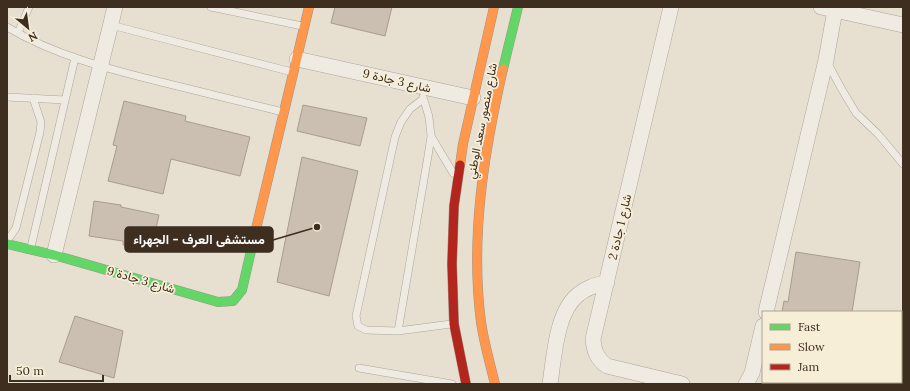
<svg xmlns="http://www.w3.org/2000/svg" width="910" height="391" font-family="Lora,Vazirmatn,serif">
<style>
.building{fill:#cbbfb2;stroke:#a89c90}
.lines{fill:none;stroke-linecap:round;stroke-linejoin:round}
.lane-casing{stroke:#ada599;stroke-width:8}
.street-casing{stroke:#ada599;stroke-width:16}
.fast-casing{stroke:#9c958a;stroke-width:10}
.slow-casing{stroke:#9c958a;stroke-width:10}
.jam-casing{stroke:#9c958a;stroke-width:10}
.lane{stroke:#efebe3;stroke-width:7}
.street{stroke:#efebe3;stroke-width:15}
.fast{stroke:#63d668;stroke-width:9}
.slow{stroke:#ff974d;stroke-width:9}
.jam{stroke:#b3261e;stroke-width:9}
.labels{text-anchor:middle;stroke-width:3.5;stroke-linejoin:round;paint-order:stroke}
.street-label{font-size:12px;fill:#3d2e20;stroke:#f7eed8}
.leader{fill:none;stroke:#3d2e20;stroke-width:1.5}
.callout-dot{fill:#3d2e20;stroke:#f7eed8;stroke-width:1.5}
.callout{fill:#3d2e20;stroke:#3d2e20;stroke-width:1.5}
.callout-label{font-size:13px;text-anchor:middle;font-weight:bold;fill:#fff}
</style>
<rect width="100%" height="100%" fill="#e7e0d1"/>
<path class="building" d="M 335,7 L 392,7 L 385,36 L 331,23 Z
M 124,101 L 186,116 L 185,121 L 250,137 L 240,176 L 171,159 L 163,194 L 108,181 L 117,146 L 113,145 Z
M 303,105 L 367,118 L 360,146 L 297,131 Z
M 302,157 L 358,171 L 329,296 L 277,282 Z
M 94,201 L 121,205 L 121,207 L 159,215 L 151,251 L 123,245 L 123,241 L 89,236 Z
M 796,252 L 860,262 L 852,312 L 782,312 L 784,301 L 788,302 Z
M 75,316 L 123,331 L 114,378 L 59,362 Z"/>
<g class="lines">
<g class="lane-casing">
<path id="lane" d="M 211,7 L 302,26
M 111,25 L 292,72
M 7,27 C 54,55 108,69 161,82 C 202,92 242,102 283,112
M 18,33 L 29,7
M 827,62 L 841,88 L 856,113 L 878,134 L 903,164
M 7,97 L 65,100
M 423,99 L 410,109 L 401,122 L 395,137 L 356,316 L 358,326 L 366,330 L 398,331 L 451,324
M 431,136 L 453,173
M 7,241 L 16,228 L 40,132 L 41,122 L 33,98
M 31,247 L 75,58
M 398,331 L 428,156 L 431,136 L 429,117 L 423,97
M 901,354 L 903,349
M 359,368 L 452,384
M 888,384 L 889,382"/>
</g>
<g class="street-casing">
<path id="street" d="M 671,7 L 593,339 C 594,351 597,359 607,366 L 682,384
M 821,7 L 903,25
M 297,59 L 473,98
M 54,255 L 115,7
M 766,312 L 826,60 L 835,10
M 550,384 C 554,358 556,311 579,294 C 587,287 597,285 607,282
M 746,384 L 752,373 L 763,326"/>
</g>
<g class="fast-casing">
<path id="fast" d="M 503,69 L 518,7
M 7,244 L 54,255 L 218,302 L 233,301 L 242,290 L 256,229"/>
</g>
<g class="slow-casing">
<path id="slow" d="M 460,165 L 463,144 L 494,7
M 256,229 L 309,7
M 495,384 C 490,363 484,343 481,322 C 470,237 484,152 503,69"/>
</g>
<g class="jam-casing">
<path id="jam" d="M 460,165 L 454,206 L 452,264 L 454,324 L 466,384"/>
</g>
<use href="#lane" class="lane"/>
<use href="#street" class="street"/>
<use href="#fast" class="fast"/>
<use href="#slow" class="slow"/>
<use href="#jam" class="jam"/>
</g>
<g class="labels">
<g class="street-label">
<text transform="translate(397 81) rotate(13)" y="4">شارع 3 جادة 9</text>
<text transform="translate(482 121) rotate(-79)" y="4">شارع منصور سعد الوطني</text>
<text transform="translate(620 227) rotate(-77)" y="4">شارع 1 جادة 2</text>
<text transform="translate(141 280) rotate(16)" y="4">شارع 3 جادة 9</text>
</g>
</g>
<path class="leader" d="M317 227L273 240"/>
<circle class="callout-dot" cx="317" cy="227" r="4"/>
<rect class="callout" x="125" y="227" width="148" height="25" rx="4"/>
<g class="callout-label">
<text x="199" y="244">مستشفى العرف - الجهراء</text>
</g>
<rect width="910" height="391" fill="none" stroke="#3d2e20" stroke-width="16"/>
<rect x="762" y="311" width="140" height="72" fill="#f7eed8" stroke="#ada18e"/>
<rect x="770" y="324" width="20" height="6" fill="#63d668" stroke="#ada18e"/>
<text x="798" y="331" font-size="12" fill="#3d2e20">Fast</text>
<rect x="770" y="344" width="20" height="6" fill="#ff974d" stroke="#ada18e"/>
<text x="798" y="351" font-size="12" fill="#3d2e20">Slow</text>
<rect x="770" y="364" width="20" height="6" fill="#b3261e" stroke="#ada18e"/>
<text x="798" y="371" font-size="12" fill="#3d2e20">Jam</text>
<g transform="translate(28 28) rotate(151)" stroke="#f7eed8" stroke-width="3" paint-order="stroke">
<path d="M0-3L7 15L0 10L-7 15Z" fill="#3d2e20"/>
<text y="-6" font-size="11" font-weight="bold" text-anchor="middle" fill="#3d2e20">N</text>
</g>
<path d="M10 375v6h93v-6" fill="none" stroke="#3d2e20" stroke-width="2"/>
<text x="16" y="375" font-size="12" fill="#3d2e20" stroke="#f7eed8" stroke-width="3" paint-order="stroke">50 m</text>
</svg>
